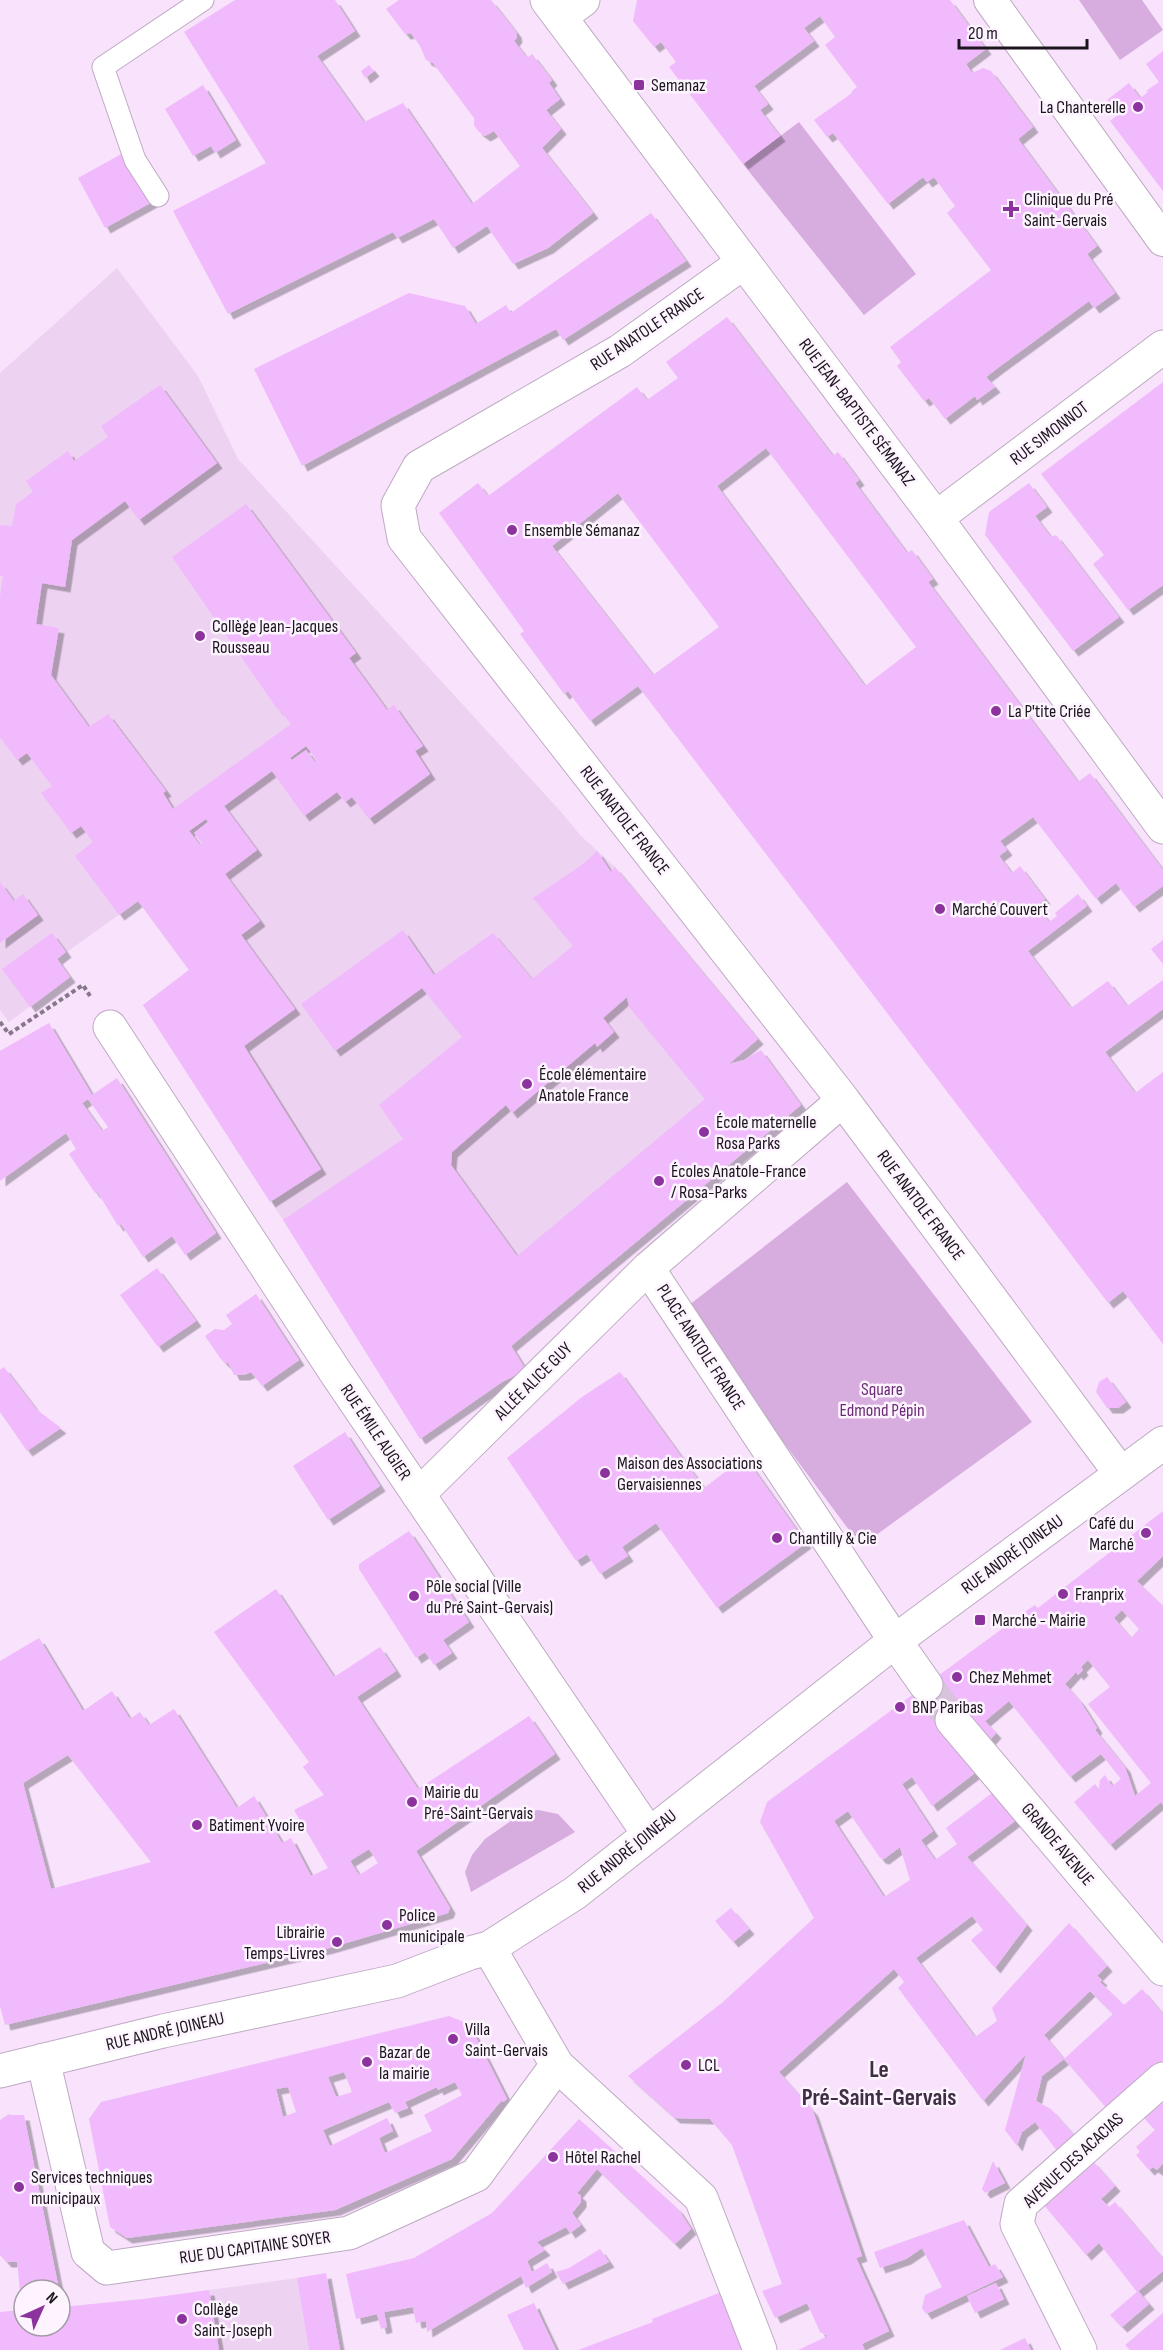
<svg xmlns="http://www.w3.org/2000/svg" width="1163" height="2350" font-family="'Sofia Sans Condensed',sans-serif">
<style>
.built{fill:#edd2f1}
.green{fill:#d6adde}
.building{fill:#f1bafc;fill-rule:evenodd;filter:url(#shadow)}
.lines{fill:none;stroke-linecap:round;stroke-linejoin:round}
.minor-tunnel{stroke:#d7c3db;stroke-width:33;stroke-dasharray:33 16;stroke-linecap:butt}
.service-casing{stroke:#beaac2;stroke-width:23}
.pedestrian-casing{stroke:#beaac2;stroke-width:34}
.minor-casing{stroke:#beaac2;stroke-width:35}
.path{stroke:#867789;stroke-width:4;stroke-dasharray:4.5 3;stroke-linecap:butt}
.service{stroke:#fff;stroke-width:21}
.pedestrian{stroke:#fff;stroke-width:32}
.minor{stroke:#fff;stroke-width:33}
.poi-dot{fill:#8c329d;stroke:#fdf4ff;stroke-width:2}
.labels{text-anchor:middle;stroke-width:5;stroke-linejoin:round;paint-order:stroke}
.poi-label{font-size:18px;fill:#1c151e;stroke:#fdf4ff;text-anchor:start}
.street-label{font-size:18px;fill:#1c151e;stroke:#fdf4ff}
.park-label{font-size:18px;fill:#6a2a76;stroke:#fdf4ff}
.district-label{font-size:24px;font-weight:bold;fill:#3e2e41;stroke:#fdf4ff}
</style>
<defs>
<filter id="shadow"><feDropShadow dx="5.5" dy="5.5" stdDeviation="0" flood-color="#0004"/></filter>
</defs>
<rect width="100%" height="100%" fill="#f8e2fc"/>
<path class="built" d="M 117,268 L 198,376 L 238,459 L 562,813 L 580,835 L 615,867 L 758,1039 L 731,1063 L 744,1060 L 761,1050 L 801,1105 L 534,1326 L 283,1220 L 143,1005 L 189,970 L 138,901 L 57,959 L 70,977 L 9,1022 L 0,1010 L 0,373 Z
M 297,2278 L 309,2350 L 0,2350 L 24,2326 L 60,2326 L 60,2307 L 144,2299 Z"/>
<path class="green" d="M 1079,0 L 1142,0 L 1163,30 L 1120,60 Z
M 799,122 L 916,274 L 864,315 L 743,164 Z
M 847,1182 L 1032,1422 L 861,1546 L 684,1309 Z
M 538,1810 L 558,1814 L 575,1832 L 471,1892 L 465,1872 L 472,1855 L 485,1839 L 522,1813 Z"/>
<path class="building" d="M 235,0 L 335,0 L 355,31 L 317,56 L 364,122 L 403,103 L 472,204 L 520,166 L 494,131 L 485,136 L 478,131 L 474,125 L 474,118 L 433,63 L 426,60 L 420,46 L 411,33 L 405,34 L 386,9 L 399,0 L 491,0 L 516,32 L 517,37 L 514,41 L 527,58 L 532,54 L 552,80 L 549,83 L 560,99 L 546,110 L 561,129 L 542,148 L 593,213 L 548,248 L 513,264 L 487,226 L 453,248 L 434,219 L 397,238 L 393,232 L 228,314 L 173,211 L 266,163 L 184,32 Z
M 637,0 L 950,0 L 986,49 L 966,64 L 972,73 L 983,68 L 991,71 L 1033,127 L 1018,139 L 1097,246 L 1087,254 L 1115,293 L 1094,308 L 1089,301 L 999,367 L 986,377 L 995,387 L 977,400 L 975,396 L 945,419 L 929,398 L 924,401 L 897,366 L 901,362 L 890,347 L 991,270 L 947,213 L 955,206 L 934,177 L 927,182 L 923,177 L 888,204 L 833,133 L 827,137 L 814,120 L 852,93 L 851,92 L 857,87 L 825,45 L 835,37 L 820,16 L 804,28 L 814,41 L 754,86 L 768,104 L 760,110 L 780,136 L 743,164 L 669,67 L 676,62 L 661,42 L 654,47 L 633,21 Z
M 1163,51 L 1163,191 L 1110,121 L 1119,114 L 1107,100 L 1129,83 L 1140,98 L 1148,92 L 1146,91 L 1159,82 L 1146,64 Z
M 369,65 L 374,71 L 365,78 L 361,71 Z
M 203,85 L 236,140 L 215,153 L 211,146 L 193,156 L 165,109 Z
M 125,152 L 152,202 L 105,228 L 78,178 Z
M 651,213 L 686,261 L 563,340 L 556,329 L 302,466 L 254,369 L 409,293 L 465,306 L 476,324 L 506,305 L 511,313 Z
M 727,317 L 833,456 L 838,452 L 859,480 L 855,483 L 907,553 L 912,550 L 933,579 L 928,582 L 1078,782 L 1090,773 L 1163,870 L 1163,886 L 1134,907 L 1116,883 L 1096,899 L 1033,817 L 1000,841 L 1007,850 L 999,856 L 1012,873 L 1020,866 L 1045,899 L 1037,906 L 1049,922 L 1057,916 L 1055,913 L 1078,894 L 1087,906 L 1028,951 L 1071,1008 L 1108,981 L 1127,1006 L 1163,980 L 1163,1009 L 1105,1052 L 1135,1093 L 1163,1072 L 1163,1344 L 1123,1291 L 1108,1303 L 638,686 L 590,721 L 568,691 L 564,694 L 520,634 L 524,631 L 439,513 L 478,483 L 488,496 L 637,387 L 647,400 L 678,378 L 666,362 ZM 766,448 L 916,647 L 865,686 L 717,486 ZM 618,493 L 719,627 L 653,675 L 552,546 Z
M 1163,382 L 1163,585 L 1128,610 L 1093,564 L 1104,555 L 1041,474 Z
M 160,385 L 217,463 L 139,520 L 125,501 L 72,540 L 65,587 L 42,583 L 36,624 L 59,628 L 51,675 L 89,727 L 108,714 L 166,791 L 163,793 L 173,809 L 291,724 L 279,709 L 278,710 L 172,557 L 246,504 L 356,653 L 349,658 L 387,710 L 394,705 L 423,746 L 415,751 L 430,774 L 369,819 L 352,797 L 345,802 L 337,792 L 304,816 L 272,771 L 224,806 L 257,850 L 225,874 L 260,921 L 241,935 L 295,1009 L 244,1046 L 321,1169 L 270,1202 L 143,1005 L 189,970 L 138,901 L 119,915 L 75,856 L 93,842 L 81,826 L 71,833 L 41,793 L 52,786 L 27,753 L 17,760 L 0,737 L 0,597 L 3,576 L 0,576 L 0,525 L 12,526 L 16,504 L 33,492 L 26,481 L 68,451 L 74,461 L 108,437 L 101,426 ZM 306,746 L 317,760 L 315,762 L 306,750 L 292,760 L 290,758 ZM 206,819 L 208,822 L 194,833 L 203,844 L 200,845 L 189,831 Z
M 1029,483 L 1047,507 L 1035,516 L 1051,537 L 1056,535 L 1119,617 L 1073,651 L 985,535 L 989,512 Z
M 597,851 L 611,872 L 615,867 L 758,1039 L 729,1064 L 744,1060 L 761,1050 L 801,1105 L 511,1346 L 526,1370 L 502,1382 L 420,1439 L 283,1220 L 403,1139 L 379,1105 L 462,1037 L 422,988 L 335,1051 L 301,1004 L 403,930 L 434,975 L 493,933 L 532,979 L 573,946 L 533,898 L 583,864 ZM 627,997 L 629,1007 L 705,1099 L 517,1256 L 451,1165 L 452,1152 L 506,1105 L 512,1113 L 595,1043 L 597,1047 L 614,1032 L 603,1018 Z
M 0,882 L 14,901 L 23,894 L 38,915 L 0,943 Z
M 52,933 L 66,952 L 57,959 L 70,977 L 30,1007 L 2,969 Z
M 1163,940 L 1163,964 L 1151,949 Z
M 49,1023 L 92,1095 L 117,1078 L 216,1233 L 185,1255 L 172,1236 L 143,1257 L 121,1224 L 118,1226 L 97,1191 L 95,1193 L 69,1154 L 76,1149 L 66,1133 L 0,1181 L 0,1051 ZM 88,1099 L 108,1127 L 102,1131 L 82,1103 Z
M 157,1268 L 196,1321 L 158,1347 L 120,1295 Z
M 256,1294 L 299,1360 L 262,1386 L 251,1372 L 244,1375 L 234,1375 L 228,1362 L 226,1364 L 220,1358 L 205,1336 L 215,1329 L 224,1330 L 232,1324 L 226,1315 Z
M 4,1367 L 36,1409 L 61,1428 L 27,1451 L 0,1412 L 0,1370 Z
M 620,1372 L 704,1488 L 745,1457 L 806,1543 L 717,1608 L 656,1523 L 622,1547 L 628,1556 L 600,1574 L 587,1554 L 576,1561 L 507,1458 L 582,1397 Z
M 1107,1377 L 1126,1402 L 1118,1408 L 1107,1408 L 1096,1392 L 1099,1382 Z
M 345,1432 L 380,1486 L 328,1520 L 293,1466 Z
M 1163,1511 L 1163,1556 L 1137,1581 L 1163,1606 L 1163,1805 L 1161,1802 L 1110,1845 L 1074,1802 L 1095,1784 L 1099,1789 L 1100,1780 L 1105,1775 L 1112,1786 L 1121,1779 L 1101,1754 L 1070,1777 L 1009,1701 L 985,1721 L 996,1733 L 988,1742 L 942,1727 L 939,1731 L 975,1773 L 932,1806 L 912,1777 L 902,1784 L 933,1831 L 921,1840 L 935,1860 L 957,1844 L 946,1828 L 992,1793 L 1015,1821 L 967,1857 L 1027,1925 L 995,1968 L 971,1940 L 983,1930 L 972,1916 L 916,1958 L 975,2037 L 997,2021 L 992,2008 L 1069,1923 L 1107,1966 L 1097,1976 L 1102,1980 L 1100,1982 L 1124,2005 L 1142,1989 L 1163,2014 L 1163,2064 L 1110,2112 L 1064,2059 L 1113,2014 L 1090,1991 L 1044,2035 L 1064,2059 L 1042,2076 L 1036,2101 L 1051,2109 L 1076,2137 L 1058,2152 L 1035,2122 L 1022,2132 L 1017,2146 L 1005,2130 L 1026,2054 L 983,2101 L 898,1988 L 904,1982 L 894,1969 L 779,2072 L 813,2111 L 862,2256 L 856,2258 L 889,2331 L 862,2344 L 865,2350 L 798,2350 L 828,2336 L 820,2332 L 807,2303 L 775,2318 L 762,2291 L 782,2284 L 732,2145 L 710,2119 L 675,2118 L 628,2076 L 723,2002 L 814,1918 L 760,1822 L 767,1802 L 1026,1611 L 1035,1605 L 1038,1608 ZM 1122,1610 L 1139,1629 L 1131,1638 L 1114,1618 ZM 1088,1660 L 1110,1687 L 1088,1704 L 1151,1783 L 1135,1796 L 1125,1767 L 1095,1730 L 1097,1728 L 1080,1701 L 1065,1684 L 1076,1672 L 1078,1675 L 1083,1670 L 1081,1667 ZM 848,1811 L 880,1858 L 884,1859 L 900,1847 L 910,1880 L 884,1897 L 834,1821 Z
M 409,1531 L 469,1622 L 443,1640 L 452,1653 L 434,1665 L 425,1652 L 416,1658 L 359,1569 L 359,1564 Z
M 276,1589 L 334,1677 L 380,1647 L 396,1671 L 357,1697 L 418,1789 L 529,1716 L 555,1754 L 416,1851 L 450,1908 L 448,1913 L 329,1948 L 5,2025 L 0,2006 L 0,1661 L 39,1638 L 83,1711 L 112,1691 L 130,1719 L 140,1712 L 149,1725 L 174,1709 L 237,1808 L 254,1796 L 282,1843 L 291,1838 L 311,1876 L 328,1868 L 294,1810 L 324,1795 L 303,1767 L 309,1762 L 214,1632 ZM 68,1755 L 151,1862 L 51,1889 L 23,1783 ZM 369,1849 L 378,1863 L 359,1875 L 350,1861 Z
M 731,1908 L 749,1929 L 733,1942 L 715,1921 Z
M 449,2016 L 469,2024 L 507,2099 L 503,2102 L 502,2100 L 452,2159 L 335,2210 L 127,2238 L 110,2227 L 89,2119 L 101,2102 ZM 344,2072 L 352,2092 L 336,2097 L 328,2077 ZM 455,2082 L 462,2095 L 424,2115 L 432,2131 L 385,2153 L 379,2138 L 393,2131 L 387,2118 L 330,2146 L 323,2130 L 389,2102 L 395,2113 L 408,2108 L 405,2102 L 437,2087 L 438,2090 ZM 288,2087 L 296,2112 L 283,2117 L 276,2089 Z
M 1163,2097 L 1163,2163 L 1157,2170 L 1153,2167 L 1149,2170 L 1136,2155 L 1140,2152 L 1136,2147 L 1155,2130 L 1142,2116 Z
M 9,2114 L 10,2115 L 24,2115 L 59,2290 L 24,2290 L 24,2326 L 60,2326 L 60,2299 L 63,2307 L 144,2299 L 209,2290 L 219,2350 L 0,2350 L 0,2312 L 22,2310 L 17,2262 L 6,2262 L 0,2255 L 0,2120 Z
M 579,2119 L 678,2209 L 691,2229 L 675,2244 L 597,2169 L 577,2193 L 581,2196 L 581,2202 L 572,2213 L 581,2225 L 570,2233 L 566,2227 L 537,2242 L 545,2250 L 527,2261 L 532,2272 L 547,2263 L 552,2272 L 526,2288 L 521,2276 L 427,2332 L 426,2321 L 416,2323 L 413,2307 L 384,2312 L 387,2327 L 381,2329 L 377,2314 L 356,2319 L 346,2274 L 414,2258 L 492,2213 Z
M 1092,2160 L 1115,2186 L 1101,2199 L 1109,2207 L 1115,2202 L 1163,2259 L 1163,2271 L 1137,2292 L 1099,2243 L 1086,2255 L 1043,2204 Z
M 993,2161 L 1005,2183 L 985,2193 L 982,2189 Z
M 964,2220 L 989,2267 L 995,2264 L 1003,2277 L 926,2314 L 922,2308 L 925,2295 L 942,2287 L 922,2248 L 906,2259 L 880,2268 L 874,2252 Z
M 600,2249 L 609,2262 L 563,2284 L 556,2272 L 569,2268 Z
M 326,2273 L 340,2350 L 309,2350 L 297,2278 Z
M 996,2283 L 1004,2299 L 975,2313 L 967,2296 Z
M 724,2291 L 743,2340 L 741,2350 L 578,2350 L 653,2322 L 652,2319 Z
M 1138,2291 L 1149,2304 L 1122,2327 L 1110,2315 Z
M 534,2303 L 539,2314 L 556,2350 L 524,2350 L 507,2315 Z
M 1163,2313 L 1163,2350 L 1130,2350 L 1125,2345 Z
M 1025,2338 L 1031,2350 L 1000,2350 Z"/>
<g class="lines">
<path class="minor-tunnel" d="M 926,1685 L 952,1720"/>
<g class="service-casing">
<path id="service" d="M 158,196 L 135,160 L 103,67 L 203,0"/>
</g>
<g class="pedestrian-casing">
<path id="pedestrian" d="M 990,0 L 1163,240
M 843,1100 L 648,1268 L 895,1641
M 418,1495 L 648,1268"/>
</g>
<g class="minor-casing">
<path id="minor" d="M 547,0 L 936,518 L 1163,827
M 560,17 L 583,0
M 744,262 L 620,351 L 419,467 L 398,505 L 404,538 L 843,1100 L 1121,1474
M 936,518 L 1163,347
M 110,1027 L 336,1373 L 648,1833
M 895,1641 L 926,1685
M 952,1720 L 1163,1969
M 489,1948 L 557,2065 L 701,2198 L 760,2350
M 43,2060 L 88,2252 L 107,2268 L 349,2233 L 476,2175 L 557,2065
M 0,2071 L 163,2031 L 397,1981 L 470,1953 L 489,1948 L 575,1893 L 895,1641 L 1163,1443
M 1080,2350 L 1017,2224 L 1021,2204 L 1163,2079"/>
</g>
<path class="path" d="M 0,1022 L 9,1034 L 83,985 L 90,996"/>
<use href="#service" class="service"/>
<use href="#pedestrian" class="pedestrian"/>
<use href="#minor" class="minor"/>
</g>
<g class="poi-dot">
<rect x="633" y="79" width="12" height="12" rx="3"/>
<circle cx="1138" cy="107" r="6"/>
<path d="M1008 200h6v6h6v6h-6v6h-6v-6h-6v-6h6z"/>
<circle cx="512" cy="530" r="6"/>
<circle cx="200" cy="636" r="6"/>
<circle cx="996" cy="711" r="6"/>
<circle cx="940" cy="909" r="6"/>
<circle cx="527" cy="1084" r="6"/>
<circle cx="704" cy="1132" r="6"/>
<circle cx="659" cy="1181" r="6"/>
<circle cx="605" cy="1473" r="6"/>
<circle cx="1146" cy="1533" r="6"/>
<circle cx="777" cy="1538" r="6"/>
<circle cx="1063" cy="1594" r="6"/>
<circle cx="414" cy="1596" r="6"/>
<rect x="974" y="1614" width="12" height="12" rx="3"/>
<circle cx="957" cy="1677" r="6"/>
<circle cx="900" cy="1707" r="6"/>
<circle cx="412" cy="1802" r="6"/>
<circle cx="197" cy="1825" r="6"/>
<circle cx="387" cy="1925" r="6"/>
<circle cx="337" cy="1942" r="6"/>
<circle cx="453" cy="2039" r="6"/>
<circle cx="367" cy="2062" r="6"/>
<circle cx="686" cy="2065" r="6"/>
<circle cx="553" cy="2157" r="6"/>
<circle cx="19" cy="2187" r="6"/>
<circle cx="182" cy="2319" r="6"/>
</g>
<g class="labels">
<g class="poi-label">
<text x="651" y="91">Semanaz</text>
<text x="1126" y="113" text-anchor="end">La Chanterelle</text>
<text x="1024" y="205">Clinique du Pré<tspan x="1024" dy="21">Saint-Gervais</tspan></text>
<text x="524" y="536">Ensemble Sémanaz</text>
<text x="212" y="632">Collège Jean-Jacques<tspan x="212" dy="21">Rousseau</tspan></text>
<text x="1008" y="717">La P'tite Criée</text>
<text x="952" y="915">Marché Couvert</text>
<text x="539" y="1080">École élémentaire<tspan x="539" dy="21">Anatole France</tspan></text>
<text x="716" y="1128">École maternelle<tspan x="716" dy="21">Rosa Parks</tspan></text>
<text x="671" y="1177">Écoles Anatole-France<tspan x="671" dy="21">/ Rosa-Parks</tspan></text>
<text x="617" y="1469">Maison des Associations<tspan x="617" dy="21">Gervaisiennes</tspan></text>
<text x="1134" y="1529" text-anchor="end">Café du<tspan x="1134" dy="21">Marché</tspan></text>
<text x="789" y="1544">Chantilly &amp; Cie</text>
<text x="426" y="1592">Pôle social (Ville<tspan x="426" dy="21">du Pré Saint-Gervais)</tspan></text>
<text x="1075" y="1600">Franprix</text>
<text x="992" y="1626">Marché - Mairie</text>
<text x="969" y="1683">Chez Mehmet</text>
<text x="912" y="1713">BNP Paribas</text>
<text x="424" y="1798">Mairie du<tspan x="424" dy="21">Pré-Saint-Gervais</tspan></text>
<text x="209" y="1831">Batiment Yvoire</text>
<text x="399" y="1921">Police<tspan x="399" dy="21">municipale</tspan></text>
<text x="325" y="1938" text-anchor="end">Librairie<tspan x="325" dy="21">Temps-Livres</tspan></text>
<text x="465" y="2035">Villa<tspan x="465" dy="21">Saint-Gervais</tspan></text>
<text x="379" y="2058">Bazar de<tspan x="379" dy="21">la mairie</tspan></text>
<text x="698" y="2071">LCL</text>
<text x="565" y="2163">Hôtel Rachel</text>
<text x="31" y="2183">Services techniques<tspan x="31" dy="21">municipaux</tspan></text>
<text x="194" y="2315">Collège<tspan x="194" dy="21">Saint-Joseph</tspan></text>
</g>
<g class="street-label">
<text transform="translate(647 329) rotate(-34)" y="6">RUE ANATOLE FRANCE</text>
<text transform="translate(857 412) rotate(53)" y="6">RUE JEAN-BAPTISTE SÉMANAZ</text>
<text transform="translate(1049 433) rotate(-37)" y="6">RUE SIMONNOT</text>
<text transform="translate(625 820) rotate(52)" y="6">RUE ANATOLE FRANCE</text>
<text transform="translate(921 1205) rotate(53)" y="6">RUE ANATOLE FRANCE</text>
<text transform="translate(701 1347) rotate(57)" y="6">PLACE ANATOLE FRANCE</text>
<text transform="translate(533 1381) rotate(-45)" y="6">ALLÉE ALICE GUY</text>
<text transform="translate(376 1432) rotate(56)" y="6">RUE ÉMILE AUGIER</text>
<text transform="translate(1012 1554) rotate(-36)" y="6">RUE ANDRÉ JOINEAU</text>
<text transform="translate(1058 1844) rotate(50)" y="6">GRANDE AVENUE</text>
<text transform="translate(627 1851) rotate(-39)" y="6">RUE ANDRÉ JOINEAU</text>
<text transform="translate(165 2031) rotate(-13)" y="6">RUE ANDRÉ JOINEAU</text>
<text transform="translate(1073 2160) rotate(-43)" y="6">AVENUE DES ACACIAS</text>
<text transform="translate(255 2247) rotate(-8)" y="6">RUE DU CAPITAINE SOYER</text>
</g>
<g class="park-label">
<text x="882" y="1395">Square<tspan x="882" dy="21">Edmond Pépin</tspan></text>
</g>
<g class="district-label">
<text x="879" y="2077">Le<tspan x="879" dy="28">Pré-Saint-Gervais</tspan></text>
</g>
</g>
<g transform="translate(42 2308) rotate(45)"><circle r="28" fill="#fdf4ff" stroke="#a39ba5" stroke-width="1.5"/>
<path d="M0-4.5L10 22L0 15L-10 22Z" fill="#8c329d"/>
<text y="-9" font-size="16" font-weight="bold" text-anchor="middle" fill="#1c151e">N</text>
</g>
<path d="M959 39v9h128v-9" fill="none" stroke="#1c151e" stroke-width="3"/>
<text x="968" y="39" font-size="18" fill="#1c151e" stroke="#fdf4ff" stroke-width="4.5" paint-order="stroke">20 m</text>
</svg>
